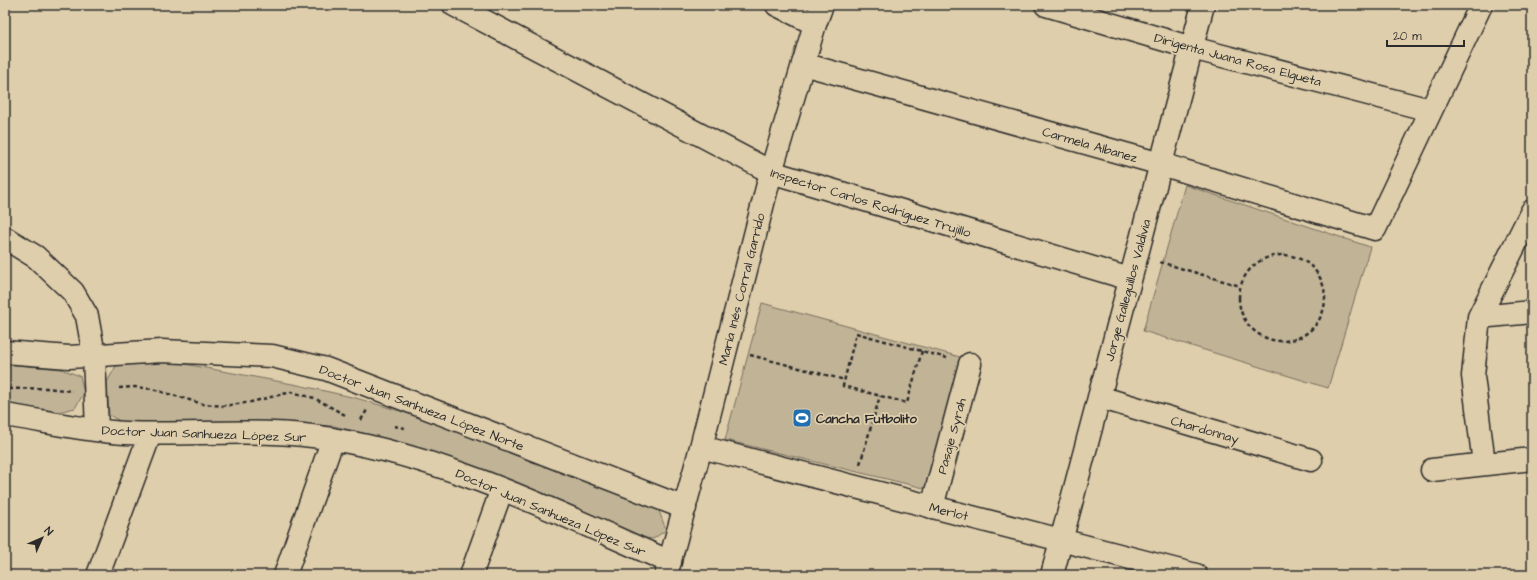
<svg xmlns="http://www.w3.org/2000/svg" width="1537" height="580" font-family="'Architects Daughter',sans-serif">
<style>
.green{fill:#c1b396;stroke:#766f60}
.lines{fill:none;stroke-linecap:round;stroke-linejoin:round}
.minor-casing{stroke:#2b2b2b;stroke-width:25}
.tertiary-casing{stroke:#2b2b2b;stroke-width:25}
.path{stroke:#2b2b2b;stroke-width:2.5;stroke-dasharray:4 3;stroke-linecap:butt}
.minor{stroke:#dfceab;stroke-width:22}
.tertiary{stroke:#dfceab;stroke-width:22}
.labels{text-anchor:middle;stroke-width:3.5;stroke-linejoin:round;paint-order:stroke}
.street-label{font-size:13px;fill:#2b2b2b;stroke:#dfceab}
.poi-label{font-size:13px;font-weight:bold;fill:#2b2b2b;stroke:#dfceab;text-anchor:start}
</style>
<rect width="100%" height="100%" fill="#dfceab"/>
<filter id="ink" filterUnits="userSpaceOnUse"><feTurbulence type="fractalNoise" baseFrequency=".025" numOctaves="2"/><feDisplacementMap in="SourceGraphic" scale="8" xChannelSelector="R" yChannelSelector="G"/><feConvolveMatrix kernelMatrix="1 2 1 2 8 2 1 2 1" color-interpolation-filters="sRGB"/></filter>
<g filter="url(#ink)">
<path class="green" d="M 1185,185 L 1370,247 L 1328,388 L 1143,331 Z
M 762,303 L 960,357 L 928,489 L 725,440 Z
M 168,361 L 298,385 L 356,398 L 420,417 L 649,505 L 659,511 L 666,530 L 653,539 L 640,537 L 504,479 L 409,445 L 334,426 L 122,422 L 109,415 L 107,382 L 116,366 Z
M 5,364 L 61,369 L 80,376 L 84,393 L 75,408 L 58,412 L 5,403 Z"/>
<g class="lines">
<g class="minor-casing">
<path id="minor" d="M 454,5 L 771,172 L 1130,279
M 777,5 L 815,24
M 1046,5 L 1192,48 L 1430,110
M 803,64 L 1161,164 L 1375,229 L 1481,5
M 5,238 L 36,257 L 73,292 L 87,316 L 94,355 L 97,430
M 1479,317 L 1532,312
M 5,352 L 69,357 L 162,351 L 272,356 L 326,369 L 685,508
M 1099,397 L 1311,460
M 5,415 C 45,421 85,431 125,433 C 194,436 264,427 332,439 C 451,459 560,514 670,562
M 1484,464 L 1473,376 L 1479,317 L 1532,211
M 1432,470 L 1532,459
M 932,507 L 970,364
M 98,575 L 150,434
M 285,575 L 333,439
M 471,575 L 502,489
M 1052,575 L 1203,5"/>
</g>
<g class="tertiary-casing">
<path id="tertiary" d="M 701,447 L 1196,575
M 666,575 L 701,447 L 771,172 L 815,24 L 822,5"/>
</g>
<path class="path" d="M1239 298a43 43 0 1 1 86 0a43 43 0 1 1-86 0Z
M 1160,262 L 1240,286
M 922,351 L 907,403 L 843,386 L 856,333 L 947,358
M 750,355 L 845,380
M 119,388 L 135,387 L 152,389 L 203,404 L 223,406 L 251,402 L 291,392 L 314,398 L 347,416
M 9,389 L 46,388 L 72,391
M 361,420 L 367,410
M 394,426 L 405,428
M 860,464 L 880,396"/>
<use href="#minor" class="minor"/>
<use href="#tertiary" class="tertiary"/>
</g>
</g>
<defs>
<g id="stadium-square" transform="scale(1)"><rect x="-9" y="-9" width="18" height="18" rx="4" fill="#1f6fb2" stroke="#dfceab"/><path d="M0-5a6.5 5 0 1 0 0 10a6.5 5 0 1 0 0-10ZM-3.5-1.8h7v3.6h-7Z" fill="#fff"/></g>
</defs>
<g fill-rule="evenodd">
<use href="#stadium-square" x="802" y="418"/>
</g>
<g class="labels">
<g class="street-label">
<text transform="translate(1238 59) rotate(15)" y="5">Dirigenta Juana Rosa Elgueta</text>
<text transform="translate(1090 144) rotate(16)" y="5">Carmela Albanez</text>
<text transform="translate(871 202) rotate(17)" y="5">Inspector Carlos Rodríguez Trujillo</text>
<text transform="translate(741 289) rotate(-76)" y="5">María Inés Corral Garrido</text>
<text transform="translate(1127 290) rotate(-75)" y="5">Jorge Galleguillos Valdivia</text>
<text transform="translate(422 407) rotate(21)" y="5">Doctor Juan Sanhueza López Norte</text>
<text transform="translate(1205 429) rotate(16)" y="5">Chardonnay</text>
<text transform="translate(204 433) rotate(2)" y="5">Doctor Juan Sanhueza López Sur</text>
<text transform="translate(951 436) rotate(-75)" y="5">Pasaje Syrah</text>
<text transform="translate(949 511) rotate(14)" y="5">Merlot</text>
<text transform="translate(551 512) rotate(23)" y="5">Doctor Juan Sanhueza López Sur</text>
</g>
<g class="poi-label">
<text x="816" y="423">Cancha Futbolito</text>
</g>
</g>
<rect width="1537" height="580" fill="none" stroke="#dfceab" stroke-width="20"/>
<rect x="10" y="10" width="1517" height="560" fill="none" stroke="#2b2b2b" stroke-width="1.5" filter="url(#ink)"/>
<g transform="translate(42 538) rotate(45)" stroke="#dfceab" stroke-width="3" paint-order="stroke">
<path d="M0-3L7 15L0 10L-7 15Z" fill="#2b2b2b"/>
<text y="-6" font-size="11" font-weight="bold" text-anchor="middle" fill="#2b2b2b">N</text>
</g>
<path d="M1387 40v6h77v-6" fill="none" stroke="#2b2b2b" stroke-width="2"/>
<text x="1393" y="40" font-size="12" fill="#2b2b2b" stroke="#dfceab" stroke-width="3" paint-order="stroke">20 m</text>
</svg>
